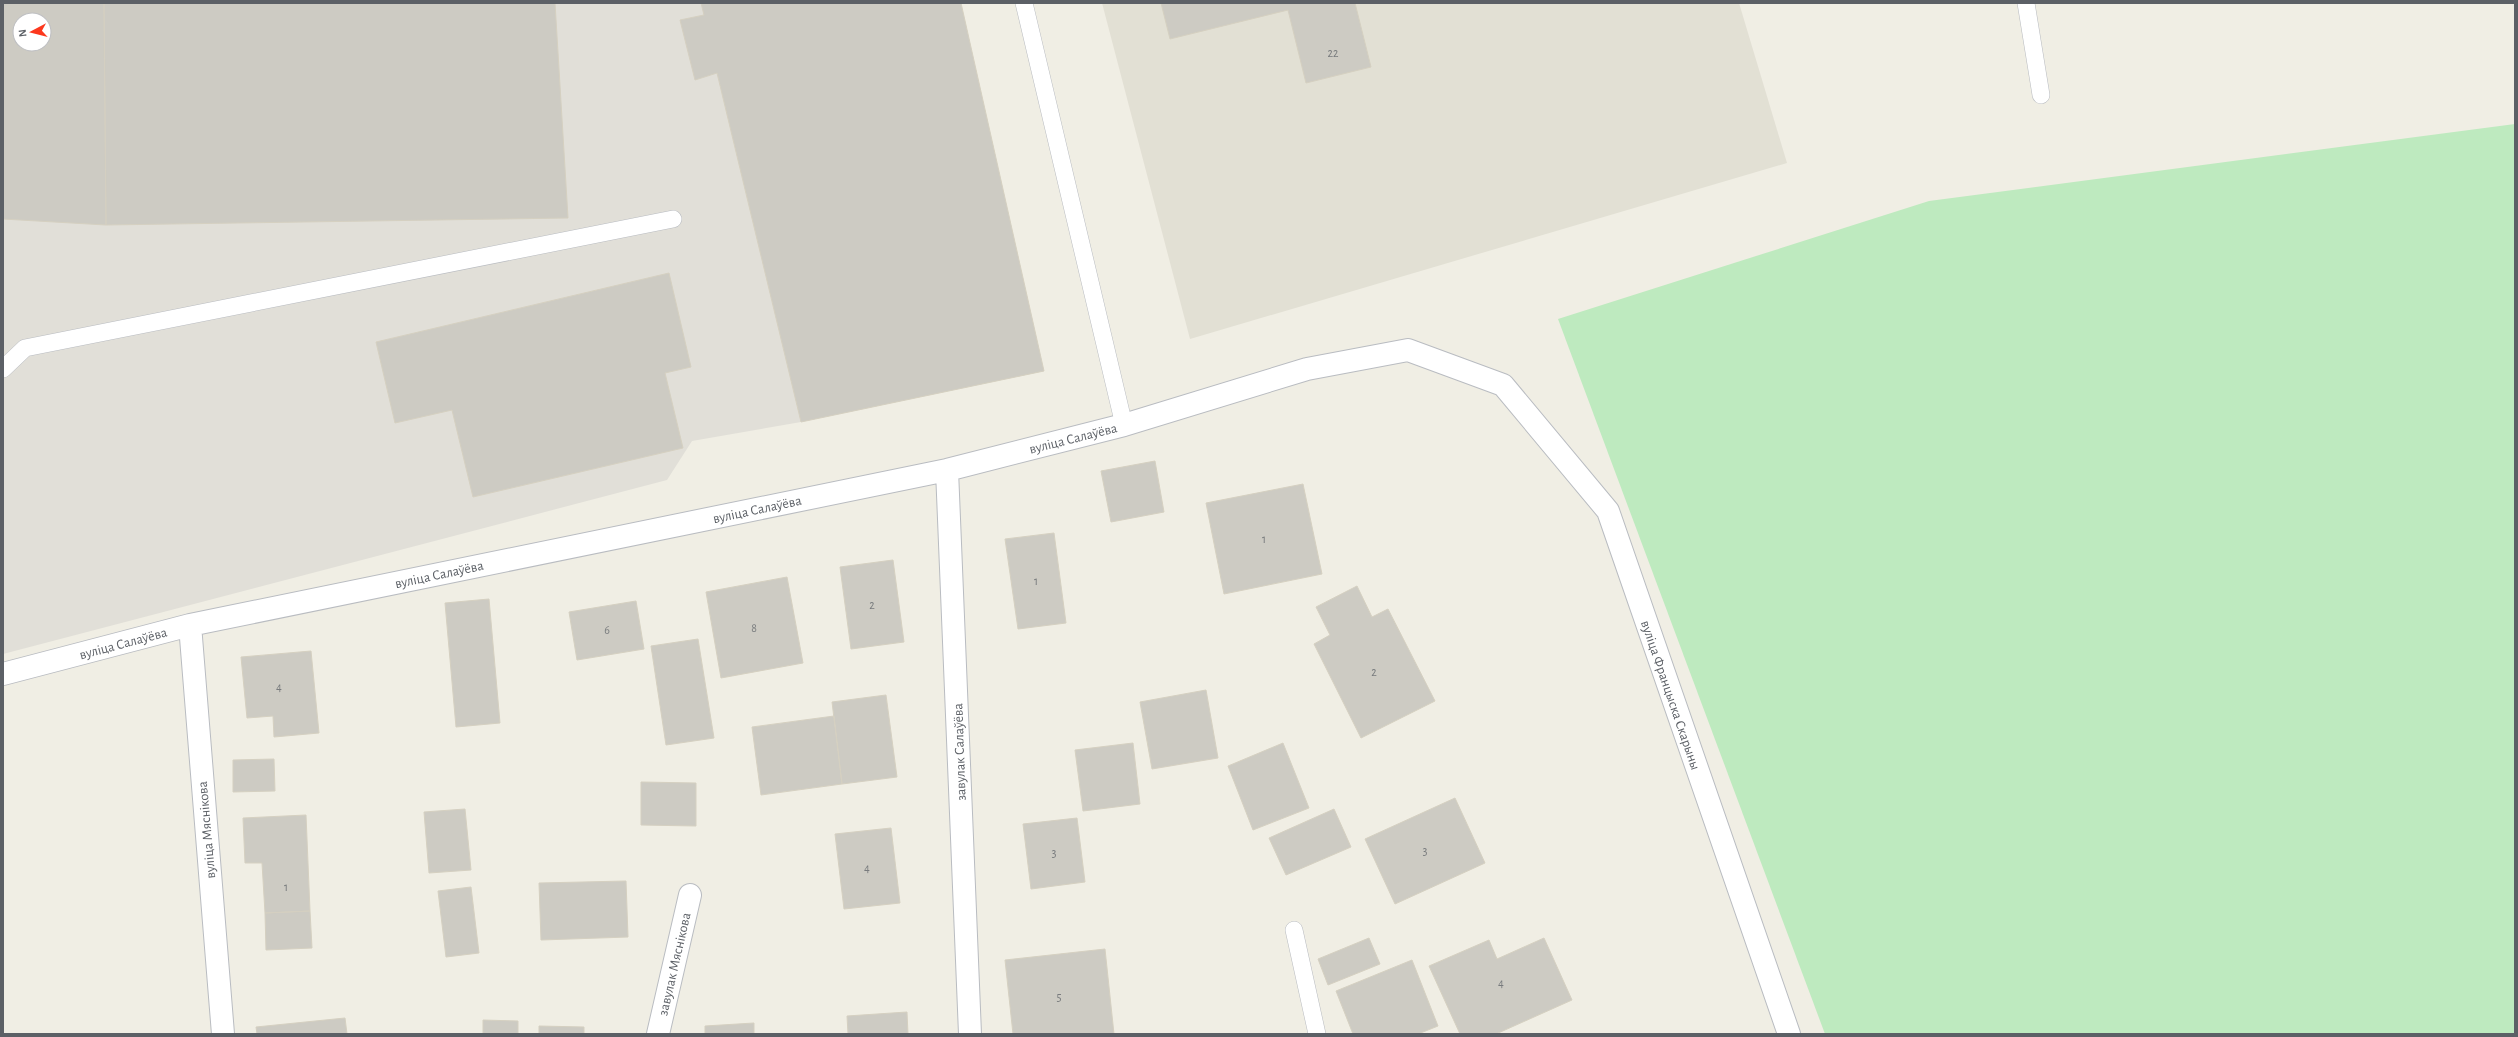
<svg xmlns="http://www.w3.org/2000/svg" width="2518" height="1037" font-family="'Alegreya Sans',sans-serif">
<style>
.industrial{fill:#e1dfd8;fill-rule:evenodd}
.education{fill:#e2e0d4}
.green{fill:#beeabf}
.building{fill:#cdcbc3;stroke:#d5d0c1;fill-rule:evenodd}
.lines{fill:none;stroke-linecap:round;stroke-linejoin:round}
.lane-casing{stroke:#b9bcc1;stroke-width:18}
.street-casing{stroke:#b9bcc1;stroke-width:24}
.lane{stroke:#fff;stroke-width:17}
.street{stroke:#fff;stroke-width:22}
.labels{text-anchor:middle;stroke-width:3;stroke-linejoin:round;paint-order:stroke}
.number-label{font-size:12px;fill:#787b7d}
.street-label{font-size:14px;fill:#5c6066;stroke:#fff}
</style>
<rect width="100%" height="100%" fill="#f0eee4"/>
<path class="industrial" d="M 3,3 L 961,3 L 1044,371 L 801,422 L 692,441 L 667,480 L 3,654 ZM 20,20 L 44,20 L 44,44 L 20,44 Z"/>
<path class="education" d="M 1102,3 L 1739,3 L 1787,163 L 1190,339 Z"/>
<path class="green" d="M 2515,124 L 2515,1034 L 1825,1034 L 1558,319 L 1929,201 Z"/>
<path class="building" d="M 3,3 L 104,3 L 106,225 L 3,219 ZM 20,20 L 44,20 L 44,44 L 20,44 Z
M 104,3 L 555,3 L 568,218 L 106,225 Z
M 701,3 L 961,3 L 1044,371 L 801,422 L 717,73 L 695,80 L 680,20 L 704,15 Z
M 1161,3 L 1355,3 L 1371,67 L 1306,83 L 1288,10 L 1170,39 Z
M 669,273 L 691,367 L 665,373 L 683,448 L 473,497 L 452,410 L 395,423 L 376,342 Z
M 1155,461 L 1164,512 L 1111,522 L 1101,471 Z
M 1303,484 L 1322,574 L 1224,594 L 1206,503 Z
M 1054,533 L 1066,623 L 1018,629 L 1005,539 Z
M 893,560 L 904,642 L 851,649 L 840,567 Z
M 787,577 L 803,663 L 721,678 L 706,592 Z
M 1357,586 L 1372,617 L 1388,609 L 1435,701 L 1361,738 L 1314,644 L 1330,635 L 1316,607 Z
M 489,599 L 500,723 L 456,727 L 445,603 Z
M 636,601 L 644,649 L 577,660 L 569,612 Z
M 698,639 L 714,738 L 666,745 L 651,646 Z
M 311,651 L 319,733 L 274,737 L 273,716 L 247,718 L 241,657 Z
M 1206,690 L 1218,758 L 1152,769 L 1140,702 Z
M 886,695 L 897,777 L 842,784 L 832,702 Z
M 834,716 L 842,784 L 761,795 L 752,727 Z
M 1133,743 L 1140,804 L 1083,811 L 1075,750 Z
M 1283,743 L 1309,808 L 1253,830 L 1228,766 Z
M 274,759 L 275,791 L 233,792 L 233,760 Z
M 641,782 L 696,783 L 696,826 L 641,825 Z
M 1455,798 L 1485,863 L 1395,904 L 1365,839 Z
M 465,809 L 471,870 L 429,873 L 424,812 Z
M 1334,809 L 1351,847 L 1286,875 L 1269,838 Z
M 306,815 L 310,911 L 265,913 L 262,863 L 245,863 L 243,818 Z
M 1077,818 L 1085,882 L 1031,889 L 1023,824 Z
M 891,828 L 900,903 L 844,909 L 835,834 Z
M 626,881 L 628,937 L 541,940 L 539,883 Z
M 471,887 L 479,953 L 446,957 L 438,891 Z
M 310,911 L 312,948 L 266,950 L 265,913 Z
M 1369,938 L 1380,964 L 1328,985 L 1318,959 Z
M 1544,938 L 1572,1000 L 1496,1034 L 1460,1034 L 1429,966 L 1489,940 L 1497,959 Z
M 1105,949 L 1114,1034 L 1013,1034 L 1005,960 Z
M 1412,960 L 1438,1026 L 1418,1034 L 1353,1034 L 1336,991 Z
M 907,1012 L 908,1034 L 848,1034 L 847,1016 Z
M 345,1018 L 347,1034 L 257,1034 L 256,1027 Z
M 483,1020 L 518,1021 L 518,1034 L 483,1034 Z
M 754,1023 L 754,1034 L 705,1034 L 705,1026 Z
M 539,1026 L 584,1027 L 584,1034 L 539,1034 Z"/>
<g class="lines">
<g class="lane-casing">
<path id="lane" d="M 1024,3 L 1124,425
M 2026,3 L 2041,95
M 3,369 L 25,348 L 673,219
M 1294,930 L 1317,1034"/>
</g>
<g class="street-casing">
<path id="street" d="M 947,470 L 970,1034
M 190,625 L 223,1034
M 3,674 L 190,625 L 947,470 L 1124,425 L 1307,369 L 1408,350 L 1503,385 L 1608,511 L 1789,1034
M 658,1034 L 690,895"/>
</g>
<use href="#lane" class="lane"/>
<use href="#street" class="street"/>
</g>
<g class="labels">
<g class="number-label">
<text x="1333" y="57">22</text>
<text x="1264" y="543">1</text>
<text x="1036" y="585">1</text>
<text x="872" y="609">2</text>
<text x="754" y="632">8</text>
<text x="607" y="634">6</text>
<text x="1374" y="676">2</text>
<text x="279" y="691">4</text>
<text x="1425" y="855">3</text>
<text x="1054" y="857">3</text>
<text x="867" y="872">4</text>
<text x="286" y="891">1</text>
<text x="1501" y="987">4</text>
<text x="1059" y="1001">5</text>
</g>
<g class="street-label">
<text transform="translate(1073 438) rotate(-14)" y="5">вуліца Салаўёва</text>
<text transform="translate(757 509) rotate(-12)" y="5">вуліца Салаўёва</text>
<text transform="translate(439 574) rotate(-12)" y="5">вуліца Салаўёва</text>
<text transform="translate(123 643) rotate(-15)" y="5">вуліца Салаўёва</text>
<text transform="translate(1671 695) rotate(71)" y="5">вуліца Францыска Скарыны</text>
<text transform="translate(959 752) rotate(-92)" y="5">завулак Салаўёва</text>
<text transform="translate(206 830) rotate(-95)" y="5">вуліца Мяснікова</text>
<text transform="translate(674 964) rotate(-77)" y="5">завулак Мяснікова</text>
</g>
</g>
<rect width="2518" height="1037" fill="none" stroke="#5c6066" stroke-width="8"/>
<g transform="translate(32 32) rotate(263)"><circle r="19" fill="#ffffff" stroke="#bebfc2"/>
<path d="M0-3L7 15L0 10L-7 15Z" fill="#fc381e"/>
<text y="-6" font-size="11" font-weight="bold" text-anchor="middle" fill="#5c6066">N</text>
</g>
</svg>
